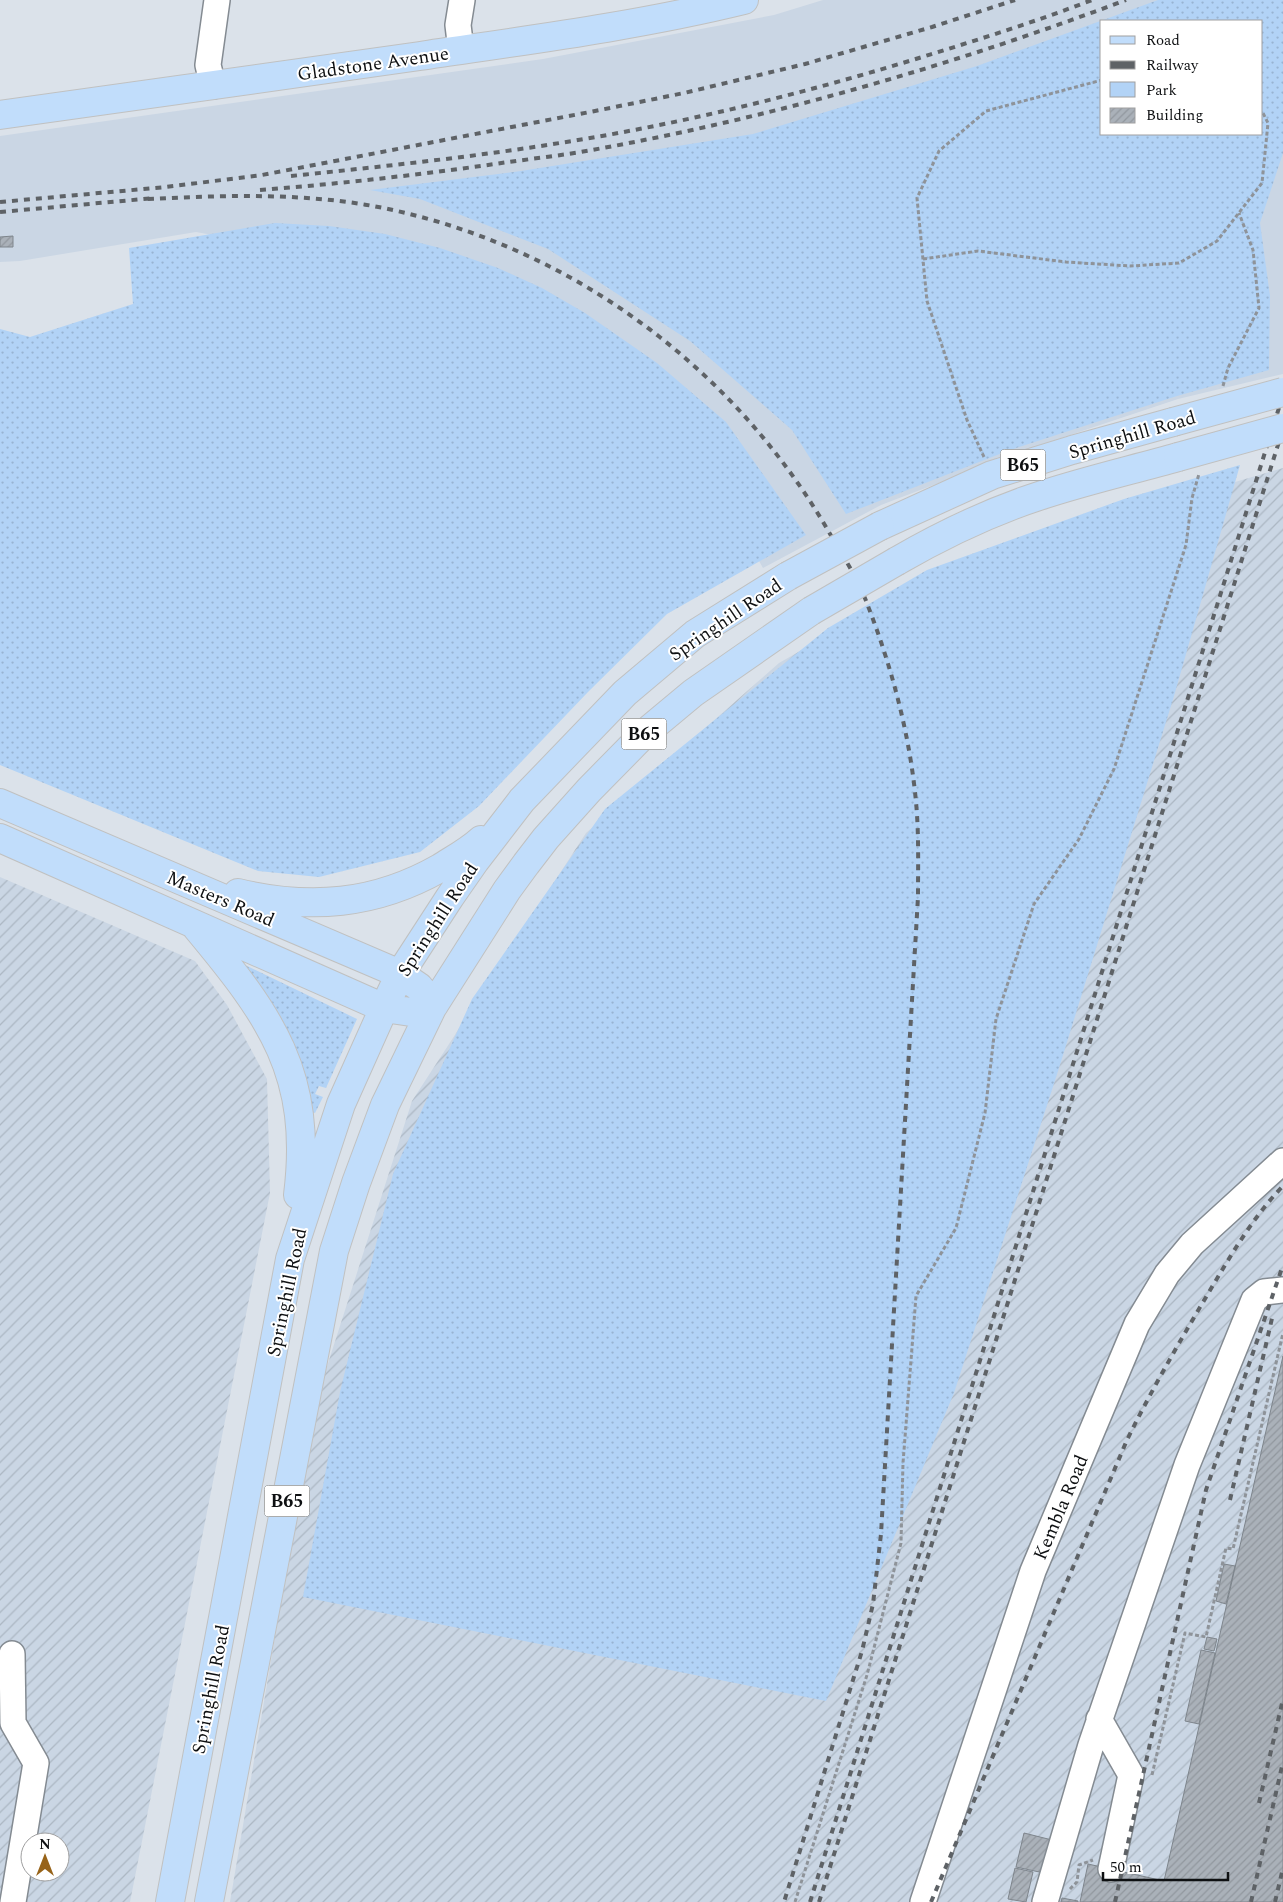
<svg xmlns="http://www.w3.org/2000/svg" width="1283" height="1902" font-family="Spectral,serif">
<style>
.built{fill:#cad6e4;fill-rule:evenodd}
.industrial{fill:url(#industrial-furrows);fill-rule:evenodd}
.green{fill:url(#green-dots);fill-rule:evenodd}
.building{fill:url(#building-hatch);stroke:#7e858c}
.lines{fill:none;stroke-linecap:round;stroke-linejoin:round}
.minor-casing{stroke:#848b92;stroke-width:28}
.major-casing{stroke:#c0c1c1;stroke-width:30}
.path{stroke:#8e9399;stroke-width:3;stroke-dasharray:4 2.5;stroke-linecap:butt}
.minor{stroke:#fff;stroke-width:25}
.major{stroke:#c1ddfb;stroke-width:28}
.rail{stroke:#5e6266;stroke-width:4;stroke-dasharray:6 6;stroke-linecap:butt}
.major-bridge-casing{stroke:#c0c1c1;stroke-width:30;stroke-linecap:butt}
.major-bridge{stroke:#c1ddfb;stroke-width:28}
.labels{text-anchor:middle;stroke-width:4;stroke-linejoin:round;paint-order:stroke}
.shield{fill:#fff;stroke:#565859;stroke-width:1}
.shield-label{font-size:18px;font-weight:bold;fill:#0e1012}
.street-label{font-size:19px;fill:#0e1012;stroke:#fff}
</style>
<defs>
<pattern id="industrial-furrows" width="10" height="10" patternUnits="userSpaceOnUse" patternTransform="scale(1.25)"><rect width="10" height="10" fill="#cad6e4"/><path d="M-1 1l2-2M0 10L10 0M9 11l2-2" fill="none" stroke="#acb7c3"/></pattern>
<pattern id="green-dots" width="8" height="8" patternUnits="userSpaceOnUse" patternTransform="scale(1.25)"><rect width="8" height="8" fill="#b2d3f6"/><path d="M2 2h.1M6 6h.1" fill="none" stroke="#98b4d2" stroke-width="1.8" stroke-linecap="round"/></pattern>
<pattern id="building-hatch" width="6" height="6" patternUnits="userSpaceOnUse" patternTransform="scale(1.25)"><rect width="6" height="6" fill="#aab1b9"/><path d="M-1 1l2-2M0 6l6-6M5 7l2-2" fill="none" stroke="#91979e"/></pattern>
</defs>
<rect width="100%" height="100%" fill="#dbe2ea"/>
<path class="built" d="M 823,0 L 1283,0 L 1283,374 L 1178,399 L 1028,449 L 881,505 L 763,568 L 690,438 L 429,275 L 196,232 L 20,261 L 0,262 L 0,136 L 543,59 L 774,15 ZM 1102,21 L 1262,21 L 1262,134 L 1102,134 Z"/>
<path class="industrial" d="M 1283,468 L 1283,1902 L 230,1902 L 314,1407 L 412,1101 L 586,833 L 779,663 L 953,564 Z
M 0,877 L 195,961 L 227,1005 L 267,1079 L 270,1193 L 130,1902 L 0,1902 ZM 30,1842 L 60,1842 L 60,1872 L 30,1872 Z"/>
<path class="green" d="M 1158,0 L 1283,0 L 1283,153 L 1260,223 L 1270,296 L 1269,370 L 1177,396 L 1010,450 L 846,514 L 792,430 L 690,341 L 548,249 L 420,199 L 370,190 L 521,171 L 753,134 L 977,66 ZM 1262,21 L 1262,134 L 1102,134 L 1102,21 Z
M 275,223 L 329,226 L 385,234 L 440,248 L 498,268 L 542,288 L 585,313 L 657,363 L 726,422 L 806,535 L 667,614 L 588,692 L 479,806 L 420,852 L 319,877 L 258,871 L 0,765 L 0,329 L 30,337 L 133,304 L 129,248 Z
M 1240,465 L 1174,696 L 1059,1068 L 954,1393 L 826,1701 L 303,1597 L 340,1392 L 393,1174 L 472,999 L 605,809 L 828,628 L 927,570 L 1124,499 Z
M 245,965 L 357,1019 L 326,1088 L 319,1086 L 315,1094 L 323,1097 L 315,1113 L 312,1112 C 309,1098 307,1084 303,1071 C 292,1032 269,999 245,967 Z"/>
<path class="building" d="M 13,236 L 13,247 L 0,247 L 0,237 Z
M 1283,1356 L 1283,1902 L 1080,1902 L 1088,1864 L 1164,1881 Z
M 1224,1564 L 1235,1566 L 1226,1604 L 1216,1601 Z
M 1207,1637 L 1217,1639 L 1214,1651 L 1204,1649 Z
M 1201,1650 L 1215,1653 L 1199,1724 L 1185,1721 Z
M 1024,1833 L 1052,1840 L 1044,1873 L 1016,1867 Z
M 1015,1868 L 1033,1872 L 1026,1902 L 1008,1899 Z
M 1062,1898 L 1078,1901 L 1078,1902 L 1061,1902 Z"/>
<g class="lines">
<g class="minor-casing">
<path id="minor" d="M 461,50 L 458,25 L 462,0
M 213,86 L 208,65 L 217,0
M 12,1654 L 13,1723 L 36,1763 L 13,1902
M 1099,1719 L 1131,1775 L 1111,1869
M 923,1902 L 1033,1571 L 1137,1324 L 1167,1274 L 1192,1244 L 1283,1161
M 1045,1902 L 1091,1745 L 1187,1465 L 1254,1300 L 1264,1292 L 1283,1290"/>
</g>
<g class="major-casing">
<path id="major" d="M 0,115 C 140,96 280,77 420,56 C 528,40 638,26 744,0
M 880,526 L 992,475 L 1072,450 L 1173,422
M 897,561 C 942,535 990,512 1039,496 C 1084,481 1132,470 1178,457
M 0,803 L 400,974 L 419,987 L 434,1005
M 0,838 L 384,1008 L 411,1012 L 432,1008
M 238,893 C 310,910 375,905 440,868 C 454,859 469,851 481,840
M 197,928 C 271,1017 313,1074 298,1195
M 170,1902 L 290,1259 L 341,1104 L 384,1008 L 400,974 L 450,897 L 475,861 L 522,800 L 625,693 L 695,634 L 788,576
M 209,1902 L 334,1251 L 356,1183 L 385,1105 L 432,1008 L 507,890 L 526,864 L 546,838 L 589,790 L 645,733 L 693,693 L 811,611"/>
</g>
<path class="path" d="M 923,259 L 978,251 L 1066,262 L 1130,266 L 1179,263 L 1217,241 L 1262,183 L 1268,123 L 1262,111
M 1223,386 L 1228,368 L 1259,308 L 1253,250 L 1239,213
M 984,457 L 967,420 L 927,301 L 917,198 L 939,151 L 986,111 L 1102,80
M 1152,1775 L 1185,1633 L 1206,1637 L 1226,1548 L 1233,1549 L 1283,1333
M 1070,1889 L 1077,1882 L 1079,1865 L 1093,1860
M 795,1902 L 867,1675 L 901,1543 L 903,1463 L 916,1296 L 956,1228 L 985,1113 L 996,1019 L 1034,904 L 1079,839 L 1114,769 L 1186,545 L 1192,498 L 1199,474"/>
<use href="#minor" class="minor"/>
<use href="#major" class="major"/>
<path class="rail" d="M 291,176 C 387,166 483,156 578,140 C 694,121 808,92 919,58 C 977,40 1035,22 1092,0
M 260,190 C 338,184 417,175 495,164 C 527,159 560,156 592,150 C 775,117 953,65 1126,0
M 148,199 C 231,195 316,192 397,211 C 577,252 733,369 826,527 C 841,553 858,578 868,606 C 892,668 910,736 916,802 C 919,834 918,866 918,897 L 881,1534 L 873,1604 L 862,1651 L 784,1902
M 0,202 L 166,187 L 262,175 L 595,111 L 684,93 L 805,64 L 932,27 L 1015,0
M 0,212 L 155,198
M 1230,1500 L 1273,1314
M 1259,1803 L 1283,1699
M 810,1902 L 1283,395
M 819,1902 L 1283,429
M 931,1902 L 1127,1440 C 1152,1389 1180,1341 1209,1292 C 1231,1255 1253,1217 1283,1186
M 1115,1902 L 1206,1490 L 1283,1265
M 1251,1902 L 1283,1762
M 1275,1902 L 1283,1868"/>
<g class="major-bridge-casing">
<path id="major-bridge" d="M 1173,422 L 1283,392
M 1178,457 L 1283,428
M 788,576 L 880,526
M 811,611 L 897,561"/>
</g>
<use href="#major-bridge" class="major-bridge"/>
</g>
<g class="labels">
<g class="shield">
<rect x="1000.5" y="449.5" width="45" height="31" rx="4"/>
<rect x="621.5" y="718.5" width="45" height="31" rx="4"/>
<rect x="264.5" y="1485.5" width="45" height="31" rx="4"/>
</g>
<g class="shield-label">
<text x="1023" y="471">B65</text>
<text x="644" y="740">B65</text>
<text x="287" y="1507">B65</text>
</g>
<g class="street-label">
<text transform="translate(373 63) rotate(-8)" y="7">Gladstone Avenue</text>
<text transform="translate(1132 434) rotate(-16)" y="7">Springhill Road</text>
<text transform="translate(725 619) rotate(-34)" y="7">Springhill Road</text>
<text transform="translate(221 898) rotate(23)" y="7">Masters Road</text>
<text transform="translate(437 919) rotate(-57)" y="7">Springhill Road</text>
<text transform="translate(286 1292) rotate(-78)" y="7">Springhill Road</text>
<text transform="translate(1060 1507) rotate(-67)" y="7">Kembla Road</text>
<text transform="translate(210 1689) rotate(-79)" y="7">Springhill Road</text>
</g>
</g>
<rect x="1100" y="20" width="162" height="115" fill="#ffffff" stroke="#9f9fa0"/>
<rect x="1110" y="36" width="25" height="8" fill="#c1ddfb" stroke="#9f9fa0"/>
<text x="1146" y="45" font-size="15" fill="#0e1012">Road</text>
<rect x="1110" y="61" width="25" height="8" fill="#5e6266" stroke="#9f9fa0"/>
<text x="1146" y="70" font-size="15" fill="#0e1012">Railway</text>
<rect x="1110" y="82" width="25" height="15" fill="#b2d3f6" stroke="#9f9fa0"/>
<text x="1146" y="95" font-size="15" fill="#0e1012">Park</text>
<rect x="1110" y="108" width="25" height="15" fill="url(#building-hatch)" stroke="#9f9fa0"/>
<text x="1146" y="120" font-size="15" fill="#0e1012">Building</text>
<g transform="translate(45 1857)"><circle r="24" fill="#ffffff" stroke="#9f9fa0"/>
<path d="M0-4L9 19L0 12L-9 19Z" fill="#976319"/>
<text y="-8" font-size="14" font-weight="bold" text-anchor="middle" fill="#0e1012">N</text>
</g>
<path d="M1103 1872v8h125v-8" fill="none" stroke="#0e1012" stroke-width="2.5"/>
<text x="1110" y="1872" font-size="15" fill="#0e1012" stroke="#ffffff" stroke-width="4" paint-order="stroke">50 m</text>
</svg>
